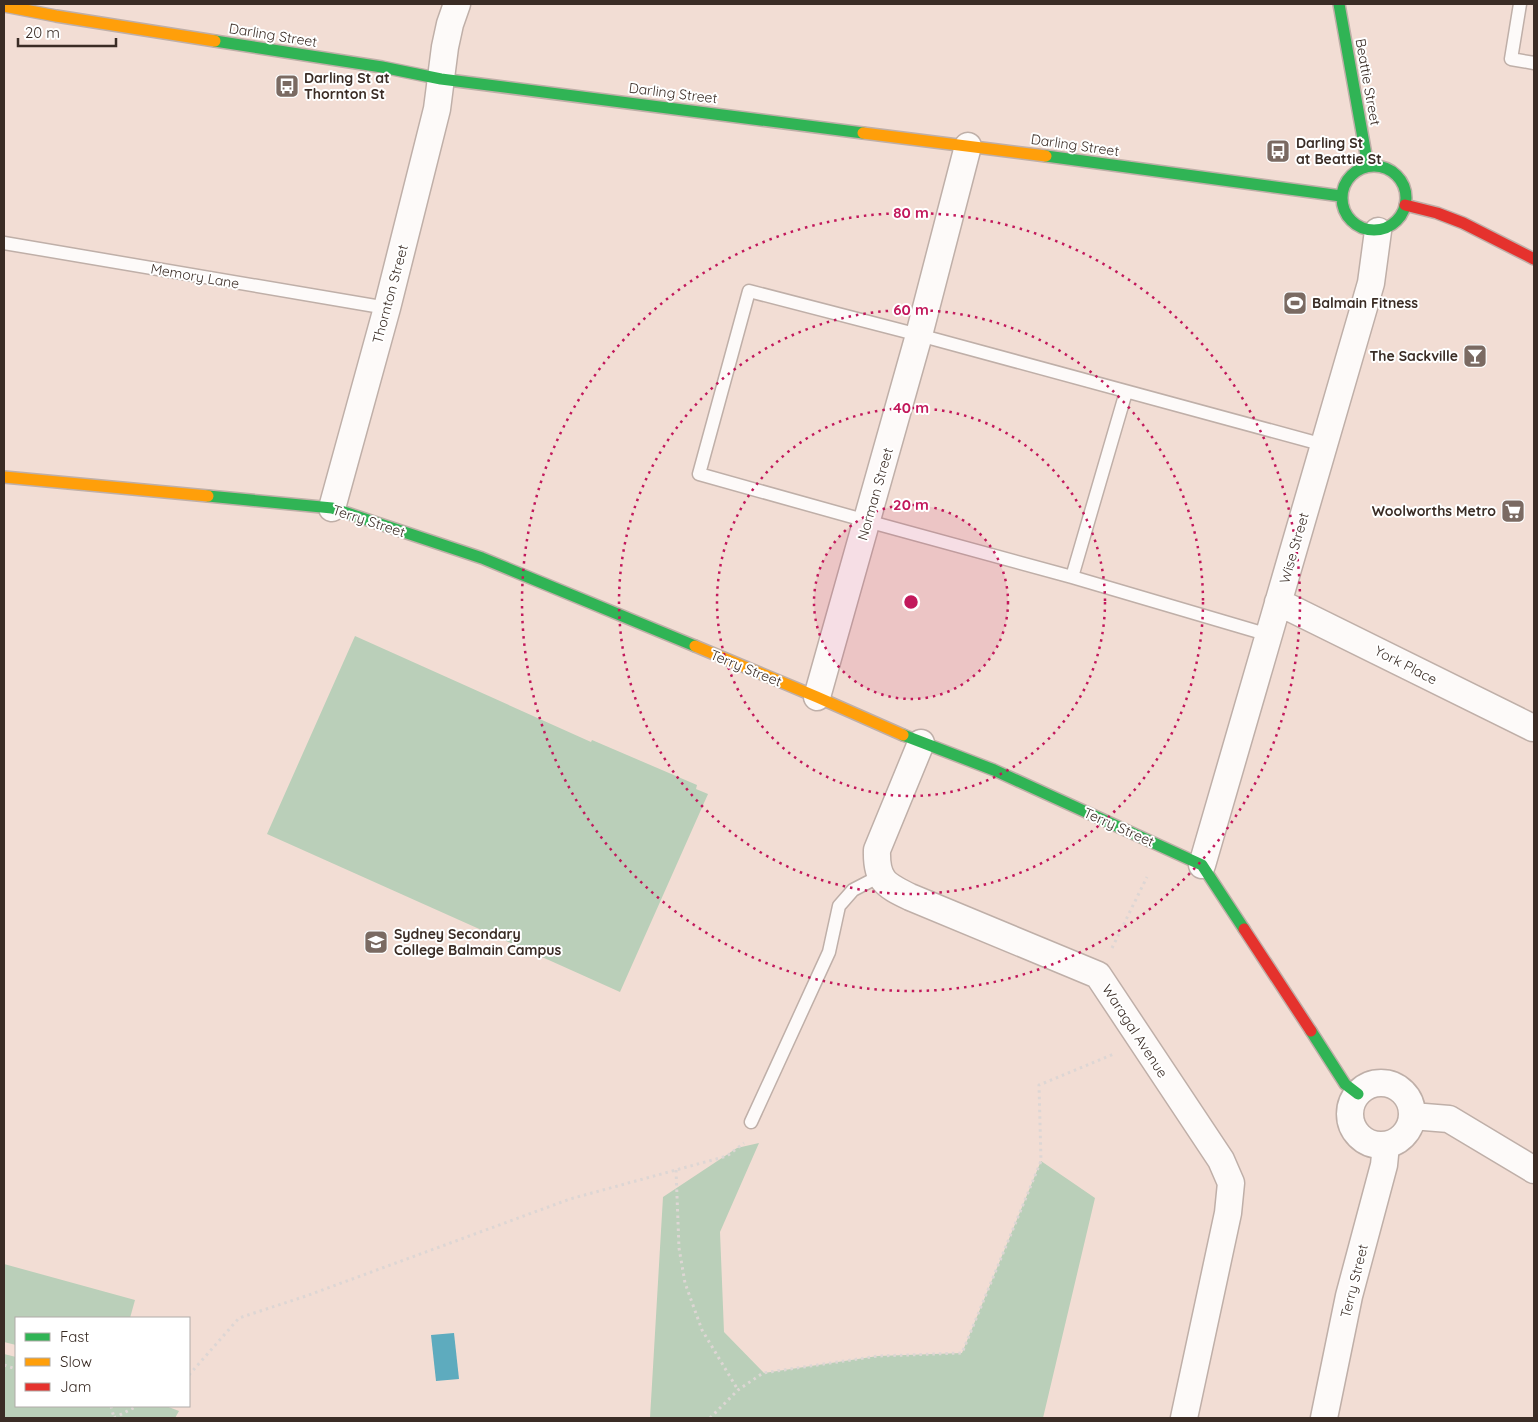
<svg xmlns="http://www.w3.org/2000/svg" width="1538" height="1422" font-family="Quicksand,sans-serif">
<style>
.green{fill:#bacfb9}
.water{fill:#5eabbe}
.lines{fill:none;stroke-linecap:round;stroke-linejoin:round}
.lane-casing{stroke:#bfafa8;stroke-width:15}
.street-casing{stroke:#bfafa8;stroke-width:29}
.fast-casing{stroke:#bfafa8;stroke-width:14}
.slow-casing{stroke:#bfafa8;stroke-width:14}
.jam-casing{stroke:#bfafa8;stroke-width:14}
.path{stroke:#ddd6d4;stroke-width:3;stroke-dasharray:2.5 4;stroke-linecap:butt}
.lane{stroke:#fdfaf9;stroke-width:12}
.street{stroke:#fdfaf9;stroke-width:26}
.fast{stroke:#30b455;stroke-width:11}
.slow{stroke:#ff9f0a;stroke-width:11}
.jam{stroke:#e5322d;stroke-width:11}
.ring{fill:none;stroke:#c2185b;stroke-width:2.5;stroke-dasharray:2.5 5}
.labels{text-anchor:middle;stroke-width:4;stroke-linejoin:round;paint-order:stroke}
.street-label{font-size:14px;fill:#3a2c25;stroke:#fff}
.poi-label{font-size:14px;font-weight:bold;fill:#3a2c25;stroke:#fff;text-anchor:start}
.centre{fill:#c2185b;stroke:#fff;stroke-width:2.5}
.ring-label{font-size:15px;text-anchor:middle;font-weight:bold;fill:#c2185b;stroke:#fff;stroke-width:4;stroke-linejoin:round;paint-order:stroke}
</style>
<rect width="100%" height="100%" fill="#f2ddd4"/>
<path class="green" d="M 355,636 L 591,742 L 592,740 L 697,785 L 696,789 L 708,794 L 620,992 L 267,834 Z
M 759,1143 L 720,1232 L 724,1332 L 764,1373 L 878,1356 L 962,1353 L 1041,1161 L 1095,1198 L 1043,1418 L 650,1418 L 663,1197 L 737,1148 Z
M 4,1264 L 135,1300 L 130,1318 L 16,1318 L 16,1345 L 4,1342 Z
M 4,1354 L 16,1357 L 16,1406 L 166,1406 L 179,1411 L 175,1418 L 4,1418 Z"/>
<path class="water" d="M 454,1333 L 459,1379 L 436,1381 L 431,1335 Z"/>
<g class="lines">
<g class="lane-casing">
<path id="lane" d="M 1520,4 L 1511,59 L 1534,63
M 4,243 L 387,308
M 1072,577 L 1126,392
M 1269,635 L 1072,577 L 867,521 L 699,474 L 749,291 L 919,335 L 1324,445
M 751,1122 L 829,952 L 839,906 L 853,890 L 880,876"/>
</g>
<g class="street-casing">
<path id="street" d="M 332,508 L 387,308 L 437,109 L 445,47 L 450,24 L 457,4
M 1278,602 L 1533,728
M 817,697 L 919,335 L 968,146
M 921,743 L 877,850 C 876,880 885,885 910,897 L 1098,975 L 1221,1160 L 1231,1183 L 1228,1213 L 1184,1418
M 1202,865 L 1371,283 L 1378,231
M1350 1114a31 31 0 1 1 62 0a31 31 0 1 1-62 0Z
M 1412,1116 L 1449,1119 L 1534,1170
M 1324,1418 L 1349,1296 L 1384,1165 L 1386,1145"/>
</g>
<g class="fast-casing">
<path id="fast" d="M 1339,4 L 1368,166
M 215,41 L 382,67 L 441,79 L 863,133
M 1046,156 L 1341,196
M1342 198a32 32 0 1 1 64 0a32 32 0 1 1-64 0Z
M 208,496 L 332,508 L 482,558 L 695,646
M 903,735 L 994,770 L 1202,865 L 1244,929
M 1311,1031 L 1345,1084 L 1358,1094"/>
</g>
<g class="slow-casing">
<path id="slow" d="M 4,6 L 56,16 L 215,41
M 863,133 L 1046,156
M 4,477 L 208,496
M 695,646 L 817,697 L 903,735"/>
</g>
<g class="jam-casing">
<path id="jam" d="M 1405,205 L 1437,213 L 1463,223 L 1534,259
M 1244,929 L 1311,1031"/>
</g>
<path class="path" d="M 1112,948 L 1147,877
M 676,1170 L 679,1248 L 685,1283 L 702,1330 L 738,1390
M 4,1365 L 16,1369
M 189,1375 L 239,1318 L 306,1296 L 570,1199 L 727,1156 L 744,1143
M 111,1406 L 114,1418
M 114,1418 L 137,1406
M 710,1418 L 738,1390 L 763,1373 L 878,1356 L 962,1353 L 1041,1161 L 1039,1085 L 1114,1054"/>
<use href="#lane" class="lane"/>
<use href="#street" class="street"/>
<use href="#fast" class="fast"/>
<use href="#slow" class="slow"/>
<use href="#jam" class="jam"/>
</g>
<circle cx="911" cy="602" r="97" fill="#c2185b" fill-opacity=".12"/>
<g class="ring">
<circle cx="911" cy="602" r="97"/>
<circle cx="911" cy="602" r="194"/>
<circle cx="911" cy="602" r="292"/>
<circle cx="911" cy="602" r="389"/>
</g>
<defs>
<g id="bus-square" transform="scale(1.25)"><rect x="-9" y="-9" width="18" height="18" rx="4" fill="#7a6a62" stroke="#fff"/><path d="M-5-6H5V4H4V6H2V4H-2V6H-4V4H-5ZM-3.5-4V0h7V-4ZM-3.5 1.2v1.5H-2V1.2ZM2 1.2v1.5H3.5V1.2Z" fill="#fff"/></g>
<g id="stadium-square" transform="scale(1.25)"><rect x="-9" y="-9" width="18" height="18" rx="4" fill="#7a6a62" stroke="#fff"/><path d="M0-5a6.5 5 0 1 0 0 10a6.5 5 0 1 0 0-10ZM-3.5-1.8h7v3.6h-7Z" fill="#fff"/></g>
<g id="bar-square" transform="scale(1.25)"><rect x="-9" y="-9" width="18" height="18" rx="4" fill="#7a6a62" stroke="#fff"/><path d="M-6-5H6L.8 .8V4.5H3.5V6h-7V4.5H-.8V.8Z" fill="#fff"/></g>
<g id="supermarket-square" transform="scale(1.25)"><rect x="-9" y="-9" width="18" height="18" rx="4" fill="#7a6a62" stroke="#fff"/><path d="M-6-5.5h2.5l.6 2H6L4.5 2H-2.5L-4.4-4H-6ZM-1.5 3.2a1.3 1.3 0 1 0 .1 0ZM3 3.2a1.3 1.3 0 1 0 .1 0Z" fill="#fff"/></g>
<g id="school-square" transform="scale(1.25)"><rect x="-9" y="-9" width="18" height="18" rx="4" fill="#7a6a62" stroke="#fff"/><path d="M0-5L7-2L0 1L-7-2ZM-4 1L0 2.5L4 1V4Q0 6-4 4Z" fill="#fff"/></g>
</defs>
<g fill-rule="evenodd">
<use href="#bus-square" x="287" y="86"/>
<use href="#bus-square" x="1278" y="151"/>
<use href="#stadium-square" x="1295" y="303"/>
<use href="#bar-square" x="1475" y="356"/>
<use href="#supermarket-square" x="1513" y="511"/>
<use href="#school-square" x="376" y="942"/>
</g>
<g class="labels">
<g class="street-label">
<text transform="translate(273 35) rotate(9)" y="5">Darling Street</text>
<text transform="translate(1368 82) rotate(80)" y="5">Beattie Street</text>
<text transform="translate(673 93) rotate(7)" y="5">Darling Street</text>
<text transform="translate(1075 145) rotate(8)" y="5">Darling Street</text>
<text transform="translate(195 276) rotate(10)" y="5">Memory Lane</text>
<text transform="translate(390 294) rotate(-75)" y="5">Thornton Street</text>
<text transform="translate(875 494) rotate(-74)" y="5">Norman Street</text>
<text transform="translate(369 521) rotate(18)" y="5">Terry Street</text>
<text transform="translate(1294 548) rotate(-74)" y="5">Wise Street</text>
<text transform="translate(1406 665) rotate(27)" y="5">York Place</text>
<text transform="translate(746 668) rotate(22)" y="5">Terry Street</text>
<text transform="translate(1119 827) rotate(24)" y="5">Terry Street</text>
<text transform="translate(1135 1031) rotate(57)" y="5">Waragal Avenue</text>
<text transform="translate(1354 1281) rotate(-76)" y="5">Terry Street</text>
</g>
<g class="poi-label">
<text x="304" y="83">Darling St at<tspan x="304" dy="16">Thornton St</tspan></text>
<text x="1296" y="148">Darling St<tspan x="1296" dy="16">at Beattie St</tspan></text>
<text x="1312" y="308">Balmain Fitness</text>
<text x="1458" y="361" text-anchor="end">The Sackville</text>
<text x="1496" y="516" text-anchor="end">Woolworths Metro</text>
<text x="394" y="939">Sydney Secondary<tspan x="394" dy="16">College Balmain Campus</tspan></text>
</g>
</g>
<circle cx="911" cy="602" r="8" class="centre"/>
<g class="ring-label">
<text x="911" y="218">80 m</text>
<text x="911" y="315">60 m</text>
<text x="911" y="413">40 m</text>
<text x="911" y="510">20 m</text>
</g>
<rect width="1538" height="1422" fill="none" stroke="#3a2c25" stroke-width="10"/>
<rect x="15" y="1317" width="175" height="90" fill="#ffffff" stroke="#b0aba8"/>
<rect x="25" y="1333" width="25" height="8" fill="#30b455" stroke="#b0aba8"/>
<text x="60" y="1342" font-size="15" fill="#3a2c25">Fast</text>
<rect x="25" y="1358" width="25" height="8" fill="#ff9f0a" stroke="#b0aba8"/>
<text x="60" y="1367" font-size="15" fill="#3a2c25">Slow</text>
<rect x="25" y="1383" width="25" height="8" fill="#e5322d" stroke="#b0aba8"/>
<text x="60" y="1392" font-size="15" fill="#3a2c25">Jam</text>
<path d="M18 38v8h98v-8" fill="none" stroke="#3a2c25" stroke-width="2.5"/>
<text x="25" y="38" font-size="15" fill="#3a2c25" stroke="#ffffff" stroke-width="4" paint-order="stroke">20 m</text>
</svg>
